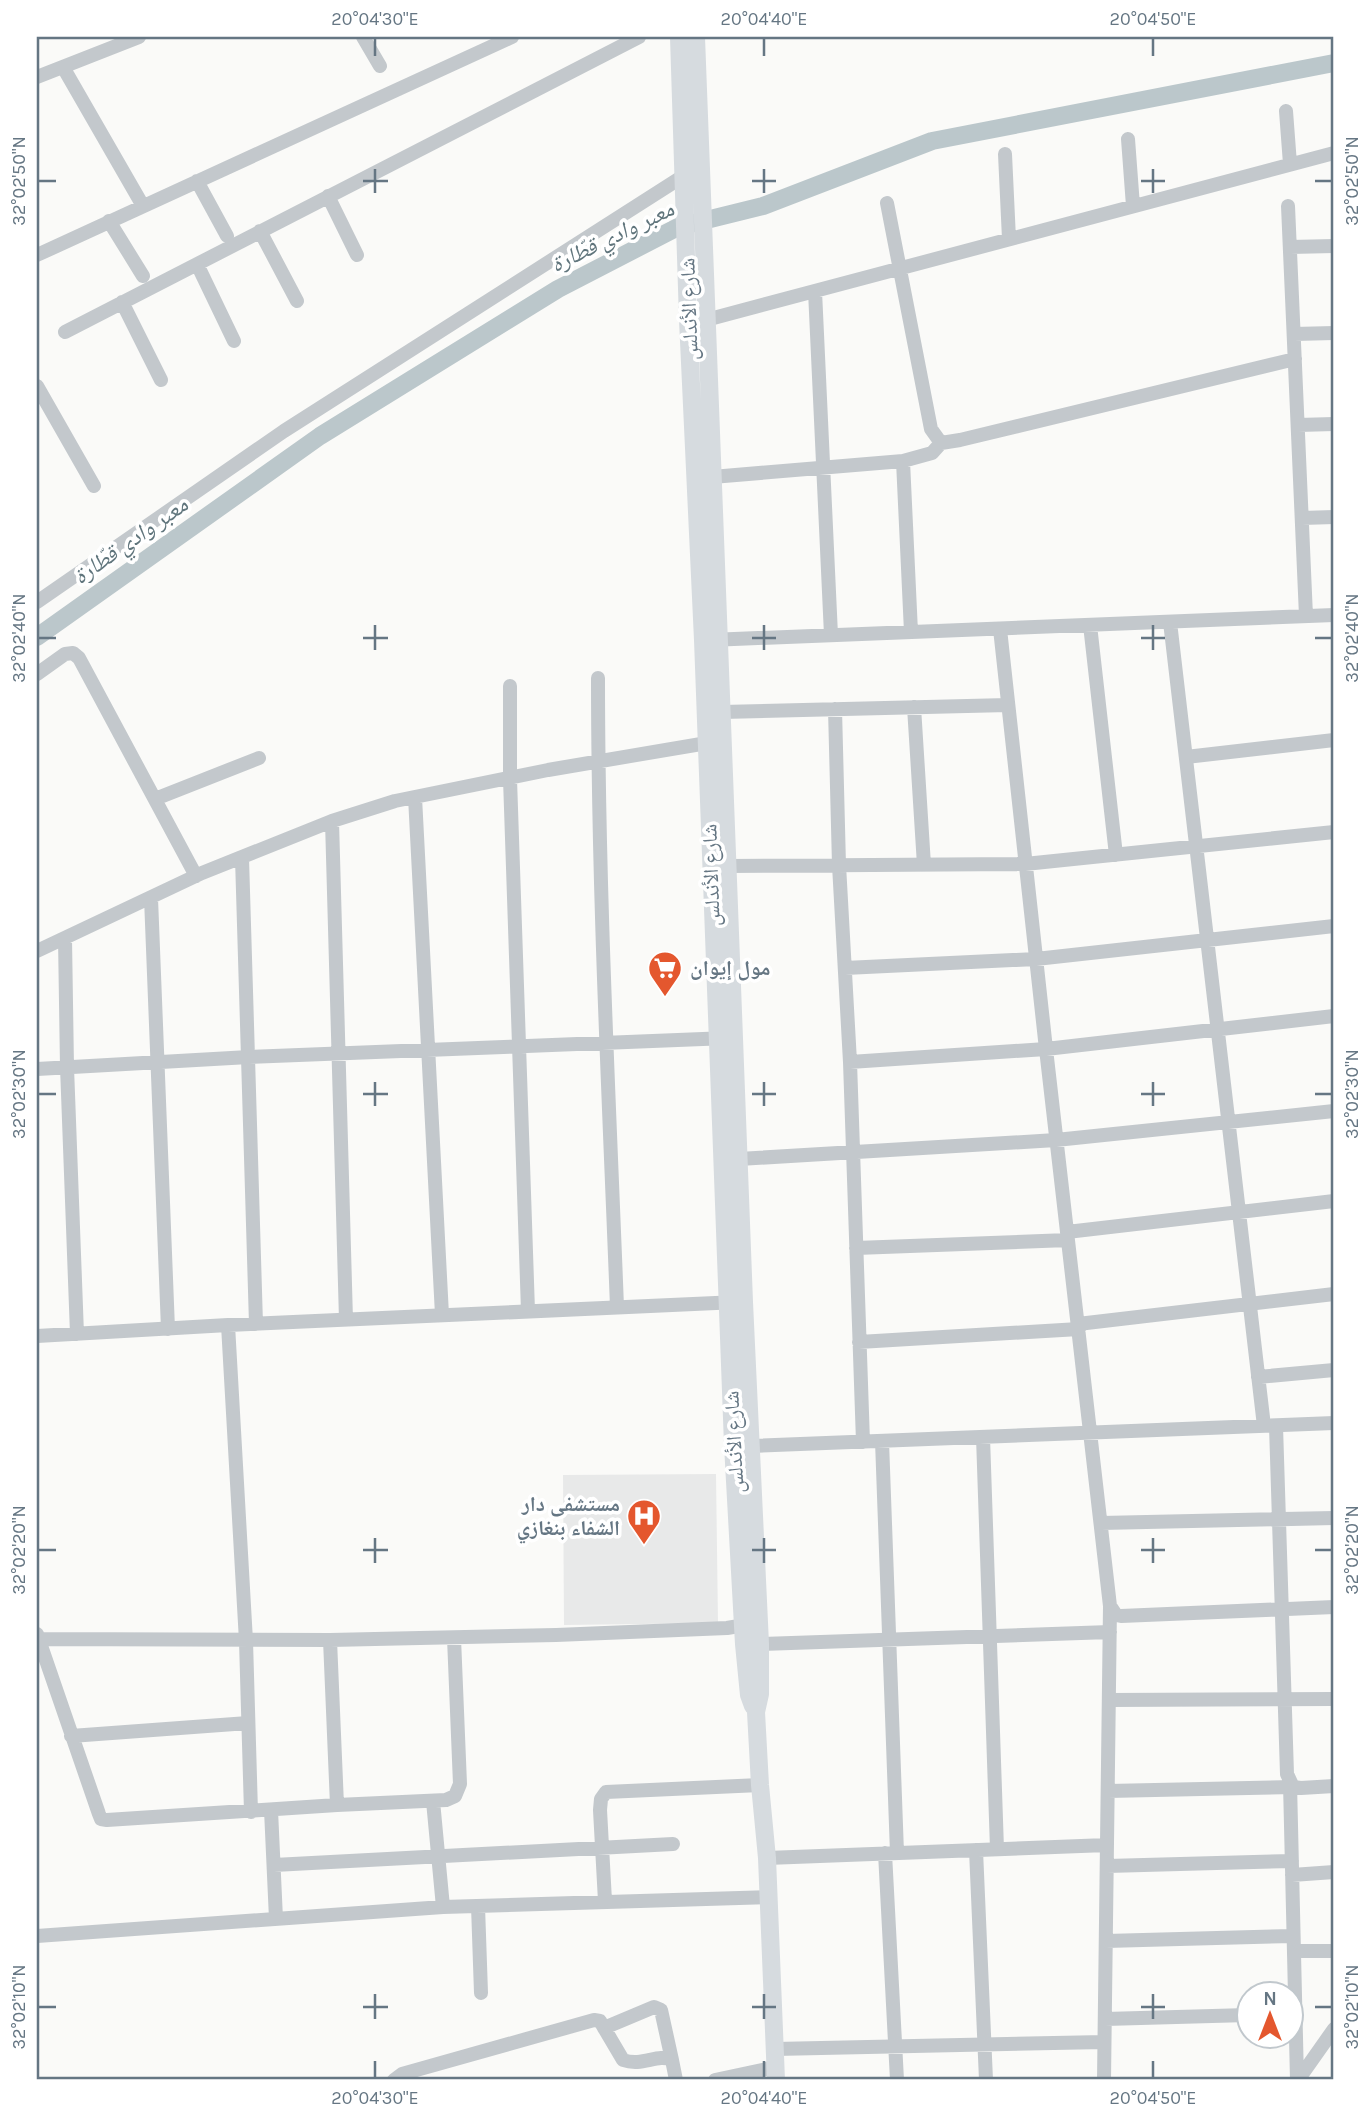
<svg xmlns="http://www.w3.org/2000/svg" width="1371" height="2117" font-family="Karla,'Noto Naskh Arabic',sans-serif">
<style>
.built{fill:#e8e9e9}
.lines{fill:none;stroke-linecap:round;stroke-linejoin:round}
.river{stroke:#bbc7cb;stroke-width:18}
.minor{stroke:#c3c8cc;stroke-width:14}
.major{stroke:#d6dbdf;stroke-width:18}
.ticks{fill:none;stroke:#657683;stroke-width:2.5}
.labels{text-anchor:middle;stroke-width:7;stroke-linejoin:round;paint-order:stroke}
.street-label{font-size:21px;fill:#657683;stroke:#fff}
.poi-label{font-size:21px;font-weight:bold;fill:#657683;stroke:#fff;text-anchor:start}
.water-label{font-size:23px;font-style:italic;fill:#60757c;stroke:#fff}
.neatline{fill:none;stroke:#657683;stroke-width:2.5}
.ticks-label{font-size:18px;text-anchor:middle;fill:#657683}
</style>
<rect width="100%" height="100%" fill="#fafaf8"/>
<path class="built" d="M 716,1474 L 718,1623 L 564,1625 L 563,1475 Z"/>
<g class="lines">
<path class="river" d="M 37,637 L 320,436 L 558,289 L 678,227 L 763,206 L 932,141 L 1334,63"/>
<path class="minor" d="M 363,37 L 380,66
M 63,67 L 143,206
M 37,77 L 139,37
M 1286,111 L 1290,164
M 1128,139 L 1133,206
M 1005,154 L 1009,239
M 197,181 L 227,236
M 328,196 L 357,255
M 887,203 L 931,429 L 941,443 L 960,440 L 1295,359
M 1288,206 L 1306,616
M 109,221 L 143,276
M 260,231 L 297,301
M 1290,247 L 1334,246
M 37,255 L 512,37
M 197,264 L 234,341
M 815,291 L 831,635
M 122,302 L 161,380
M 706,320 L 1334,153
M 65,332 L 639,37
M 1294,334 L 1334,333
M 37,386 L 94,486
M 1298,425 L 1334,424
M 903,461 L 911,632
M 712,477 L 903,461 L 932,453 L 941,443
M 1302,518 L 1334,517
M 37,602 L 284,431 L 685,175
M 1170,622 L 1264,1426
M 1090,625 L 1116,855
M 1000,629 L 1046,1049 L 1110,1606 L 1116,1615 L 1121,1616 L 1334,1607
M 710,640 L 1334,615
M 37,674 L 65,654 L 73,653 L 79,658 L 196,876
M 598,678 C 598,888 609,1098 617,1307
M 510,686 L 510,779 L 528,1311
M 914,707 L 924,865
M 835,709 L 839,865 L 850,1062 L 863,1442
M 722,712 L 1008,705
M 1186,757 L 1334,740
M 415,797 L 442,1315
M 155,799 L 259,758
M 332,821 L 346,1320
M 242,858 L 256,1324
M 729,866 L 1025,864 L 1334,832
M 151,898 L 168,1329
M 65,938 L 67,1067 L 77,1334
M 37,951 L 202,873 L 332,821 L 395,801 L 548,770 L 707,743
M 845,968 L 1036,959 L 1334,926
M 850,1062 L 1046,1049 L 1334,1016
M 37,1069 L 249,1057 L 728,1038
M 739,1159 L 1056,1140 L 1334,1111
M 1067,1232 L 1334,1201
M 856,1248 L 1068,1240
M 1078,1324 L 1334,1294
M 228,1325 L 246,1641 L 251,1812
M 37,1336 L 228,1325 L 738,1302
M 859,1342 L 1079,1329
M 1258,1377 L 1334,1370
M 1276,1426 L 1287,1774 L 1293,1787 L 1301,1788 L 1334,1786
M 983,1437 L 997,1849
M 882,1441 L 897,1853
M 751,1446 L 1334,1423
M 1101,1523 L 1334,1518
M 37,1634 L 99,1814 L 101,1819 L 107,1820 L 337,1805 L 330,1640
M 37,1639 L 330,1640 L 556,1635 L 727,1628 L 751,1624
M 760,1644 L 1110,1632
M 1109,1700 L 1334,1699
M 71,1736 L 248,1723
M 1290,1783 L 1297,2080
M 1108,1791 L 1293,1787
M 433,1801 L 443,1907
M 337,1805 L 446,1800 L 455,1796 L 460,1784 L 454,1638
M 271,1810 L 276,1919
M 976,1850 L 986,2080
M 885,1853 L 897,2080
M 767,1858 L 1107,1845
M 274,1865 L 673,1844
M 1107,1866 L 1292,1861
M 1292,1875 L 1334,1872
M 605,1901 L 600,1810 L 601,1799 L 606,1792 L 760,1785
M 478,1906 L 481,1993
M 37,1936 L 443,1907 L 769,1897
M 1106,1941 L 1293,1936
M 1294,1951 L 1334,1951
M 1105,2019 L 1248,2015
M 604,2028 L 654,2007 L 661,2010 L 672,2060
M 775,2049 L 1104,2042
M 394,2080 L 402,2074 L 594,2020 L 600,2021 L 623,2060 C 643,2067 657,2053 672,2060 L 676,2080
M 715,2080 L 776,2067
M 1104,2080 L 1110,1606
M 1298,2080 L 1334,2029"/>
<path class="major" d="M 679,37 L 688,320 L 703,640 L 733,1445 L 744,1644 L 749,1695 L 753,1706
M 696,37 L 744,1302 L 760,1644 L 760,1694 L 756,1712 L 760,1785 L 767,1858 L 776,2080"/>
</g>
<path class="ticks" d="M 375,38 L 375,56M 764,38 L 764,56M 1153,38 L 1153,56M 375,169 L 375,193M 764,169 L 764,193M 1153,169 L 1153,193M 38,181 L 56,181M 363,181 L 388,181M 752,181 L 776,181M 1141,181 L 1165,181M 1315,181 L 1332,181M 375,625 L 375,650M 764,625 L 764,650M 1153,625 L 1153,650M 38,638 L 56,638M 363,638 L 388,638M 752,638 L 776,638M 1141,638 L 1165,638M 1315,638 L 1332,638M 375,1082 L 375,1106M 764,1082 L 764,1106M 1153,1082 L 1153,1106M 38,1094 L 56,1094M 363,1094 L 388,1094M 752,1094 L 776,1094M 1141,1094 L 1165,1094M 1315,1094 L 1332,1094M 375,1538 L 375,1563M 764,1538 L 764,1563M 1153,1538 L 1153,1563M 38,1550 L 56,1550M 363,1550 L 388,1550M 752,1550 L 776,1550M 1141,1550 L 1165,1550M 1315,1550 L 1332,1550M 375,1994 L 375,2019M 764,1994 L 764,2019M 1153,1994 L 1153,2019M 38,2007 L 56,2007M 363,2007 L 388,2007M 752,2007 L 776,2007M 1141,2007 L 1165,2007M 1315,2007 L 1332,2007M 375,2061 L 375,2078M 764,2061 L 764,2078M 1153,2061 L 1153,2078"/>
<defs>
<g id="supermarket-pin" transform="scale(1.75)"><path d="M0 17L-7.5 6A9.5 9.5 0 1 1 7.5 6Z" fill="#e4572e" stroke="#fff"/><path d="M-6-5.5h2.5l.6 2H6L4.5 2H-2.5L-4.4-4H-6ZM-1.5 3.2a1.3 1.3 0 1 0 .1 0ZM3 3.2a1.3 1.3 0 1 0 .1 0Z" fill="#fff"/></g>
<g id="hospital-pin" transform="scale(1.75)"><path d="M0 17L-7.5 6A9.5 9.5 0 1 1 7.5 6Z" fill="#e4572e" stroke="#fff"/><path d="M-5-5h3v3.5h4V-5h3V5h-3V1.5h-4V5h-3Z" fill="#fff"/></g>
</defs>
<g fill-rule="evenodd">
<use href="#supermarket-pin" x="665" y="968"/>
<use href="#hospital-pin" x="644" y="1516"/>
</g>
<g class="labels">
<g class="street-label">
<text transform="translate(689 309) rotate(-92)" y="7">شارع الأندلس</text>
<text transform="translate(711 875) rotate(-92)" y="7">شارع الأندلس</text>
<text transform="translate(734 1442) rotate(-93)" y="7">شارع الأندلس</text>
</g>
<g class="poi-label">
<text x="690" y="975">مول إيوان</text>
<text x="620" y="1511" text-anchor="end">مستشفى دار<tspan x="620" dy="24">الشفاء بنغازي</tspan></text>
</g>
<g class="water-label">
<text transform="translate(612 236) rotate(-26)" y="8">معبر وادي قطّارة</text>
<text transform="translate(130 540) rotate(-35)" y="8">معبر وادي قطّارة</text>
</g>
</g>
<rect width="1371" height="2117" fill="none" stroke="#ffffff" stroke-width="77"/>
<g transform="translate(1270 2015)"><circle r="33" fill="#ffffff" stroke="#c1c8cd" stroke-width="2"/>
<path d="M0-5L12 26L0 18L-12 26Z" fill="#e4572e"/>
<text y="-10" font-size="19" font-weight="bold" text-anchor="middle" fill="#657683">N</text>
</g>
<rect x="38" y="38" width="1294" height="2040" class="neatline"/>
<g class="ticks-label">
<text x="375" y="25">20°04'30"E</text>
<text x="764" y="25">20°04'40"E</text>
<text x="1153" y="25">20°04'50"E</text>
<text transform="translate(19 181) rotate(-90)" y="6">32°02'50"N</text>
<text transform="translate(1352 181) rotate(-90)" y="6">32°02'50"N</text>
<text transform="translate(19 638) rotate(-90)" y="6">32°02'40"N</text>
<text transform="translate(1352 638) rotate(-90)" y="6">32°02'40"N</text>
<text transform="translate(19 1094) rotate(-90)" y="6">32°02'30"N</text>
<text transform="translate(1352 1094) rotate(-90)" y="6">32°02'30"N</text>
<text transform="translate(19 1550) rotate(-90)" y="6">32°02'20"N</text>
<text transform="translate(1352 1550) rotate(-90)" y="6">32°02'20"N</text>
<text transform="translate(19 2007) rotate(-90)" y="6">32°02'10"N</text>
<text transform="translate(1352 2007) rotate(-90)" y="6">32°02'10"N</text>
<text x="375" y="2104">20°04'30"E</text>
<text x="764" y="2104">20°04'40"E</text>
<text x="1153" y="2104">20°04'50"E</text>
</g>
</svg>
